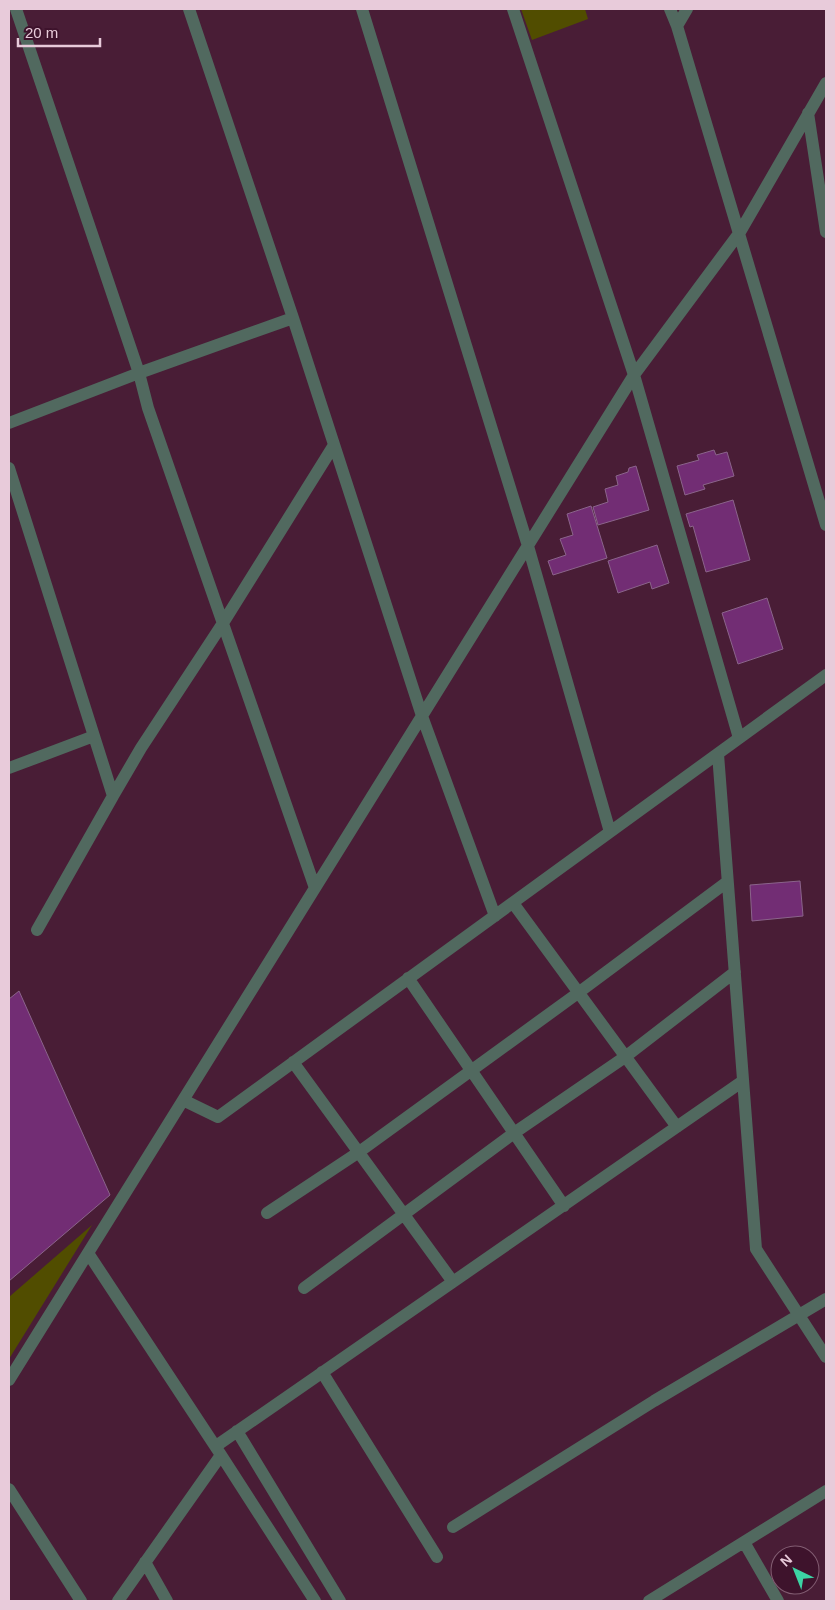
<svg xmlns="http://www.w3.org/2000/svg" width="835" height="1610" font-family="Arial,sans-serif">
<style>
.green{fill:#514d00}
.building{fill:#722d74;stroke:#8b648b}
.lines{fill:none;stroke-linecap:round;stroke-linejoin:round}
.street{stroke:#51695f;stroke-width:12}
</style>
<rect width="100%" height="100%" fill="#491d36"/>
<path class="green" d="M 521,9 L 585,9 L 588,19 L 532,40 Z
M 92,1225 L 9,1359 L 9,1297 Z"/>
<path class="building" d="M 714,450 L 716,455 L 727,452 L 734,476 L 703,485 L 705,489 L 685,495 L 677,466 L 699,460 L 697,455 Z
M 636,466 L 649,510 L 598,525 L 593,507 L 608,502 L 605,489 L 618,485 L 616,476 L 628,472 L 629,468 Z
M 733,500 L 750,560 L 706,572 L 693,526 L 690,527 L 686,514 Z
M 591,506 L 607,558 L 553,575 L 548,561 L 566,555 L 560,539 L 573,535 L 567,514 Z
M 657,545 L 669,583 L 652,589 L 650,582 L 618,593 L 608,561 Z
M 767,598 L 783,649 L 738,664 L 722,613 Z
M 800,881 L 803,916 L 752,921 L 750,885 Z
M 19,991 L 110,1195 L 9,1281 L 9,999 Z"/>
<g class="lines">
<path class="street" d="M 16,9 L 139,373 L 148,408 L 315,888
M 189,9 L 293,318 L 422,716 L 495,916
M 362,9 L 528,546 L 610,832
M 513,9 L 634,375 L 739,738
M 670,9 L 677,26
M 687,9 L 677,26 L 826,525
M 808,113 L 826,232
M 9,423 L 139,373 L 293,318
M 9,468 L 113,796 L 37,930
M 718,754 L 756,1249 L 826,1357
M 9,768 L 94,736
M 113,796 L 141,748 L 223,623 L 334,445
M 513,903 L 677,1127
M 408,978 L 564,1206
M 293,1062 L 453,1282
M 183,1100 L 218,1117 L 826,675
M 267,1213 L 359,1152 L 578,993 L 727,882
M 88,1253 L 221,1455 L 315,1601
M 304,1288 L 514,1133 L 625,1057 L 735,972
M 322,1372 L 437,1557
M 9,1380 L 634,375 L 740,232 L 826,83
M 237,1431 L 340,1601
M 216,1446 L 743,1081
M 9,1489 L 81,1601
M 453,1527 L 654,1401 L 826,1299
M 744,1542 L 778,1601
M 145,1562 L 167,1601
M 118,1601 L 221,1455
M 649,1601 L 826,1491"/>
</g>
<rect width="835" height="1610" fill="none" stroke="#e8cbda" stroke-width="20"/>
<g transform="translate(795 1570) rotate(317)"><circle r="24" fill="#3e132c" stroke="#825d72"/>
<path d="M0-4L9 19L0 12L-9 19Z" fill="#3cd4a4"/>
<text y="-8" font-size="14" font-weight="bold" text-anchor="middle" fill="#e8cbda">N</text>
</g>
<path d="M18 38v8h82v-8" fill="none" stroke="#e8cbda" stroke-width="2.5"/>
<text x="25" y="38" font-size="15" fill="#e8cbda" stroke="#3e132c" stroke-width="4" paint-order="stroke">20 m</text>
</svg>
